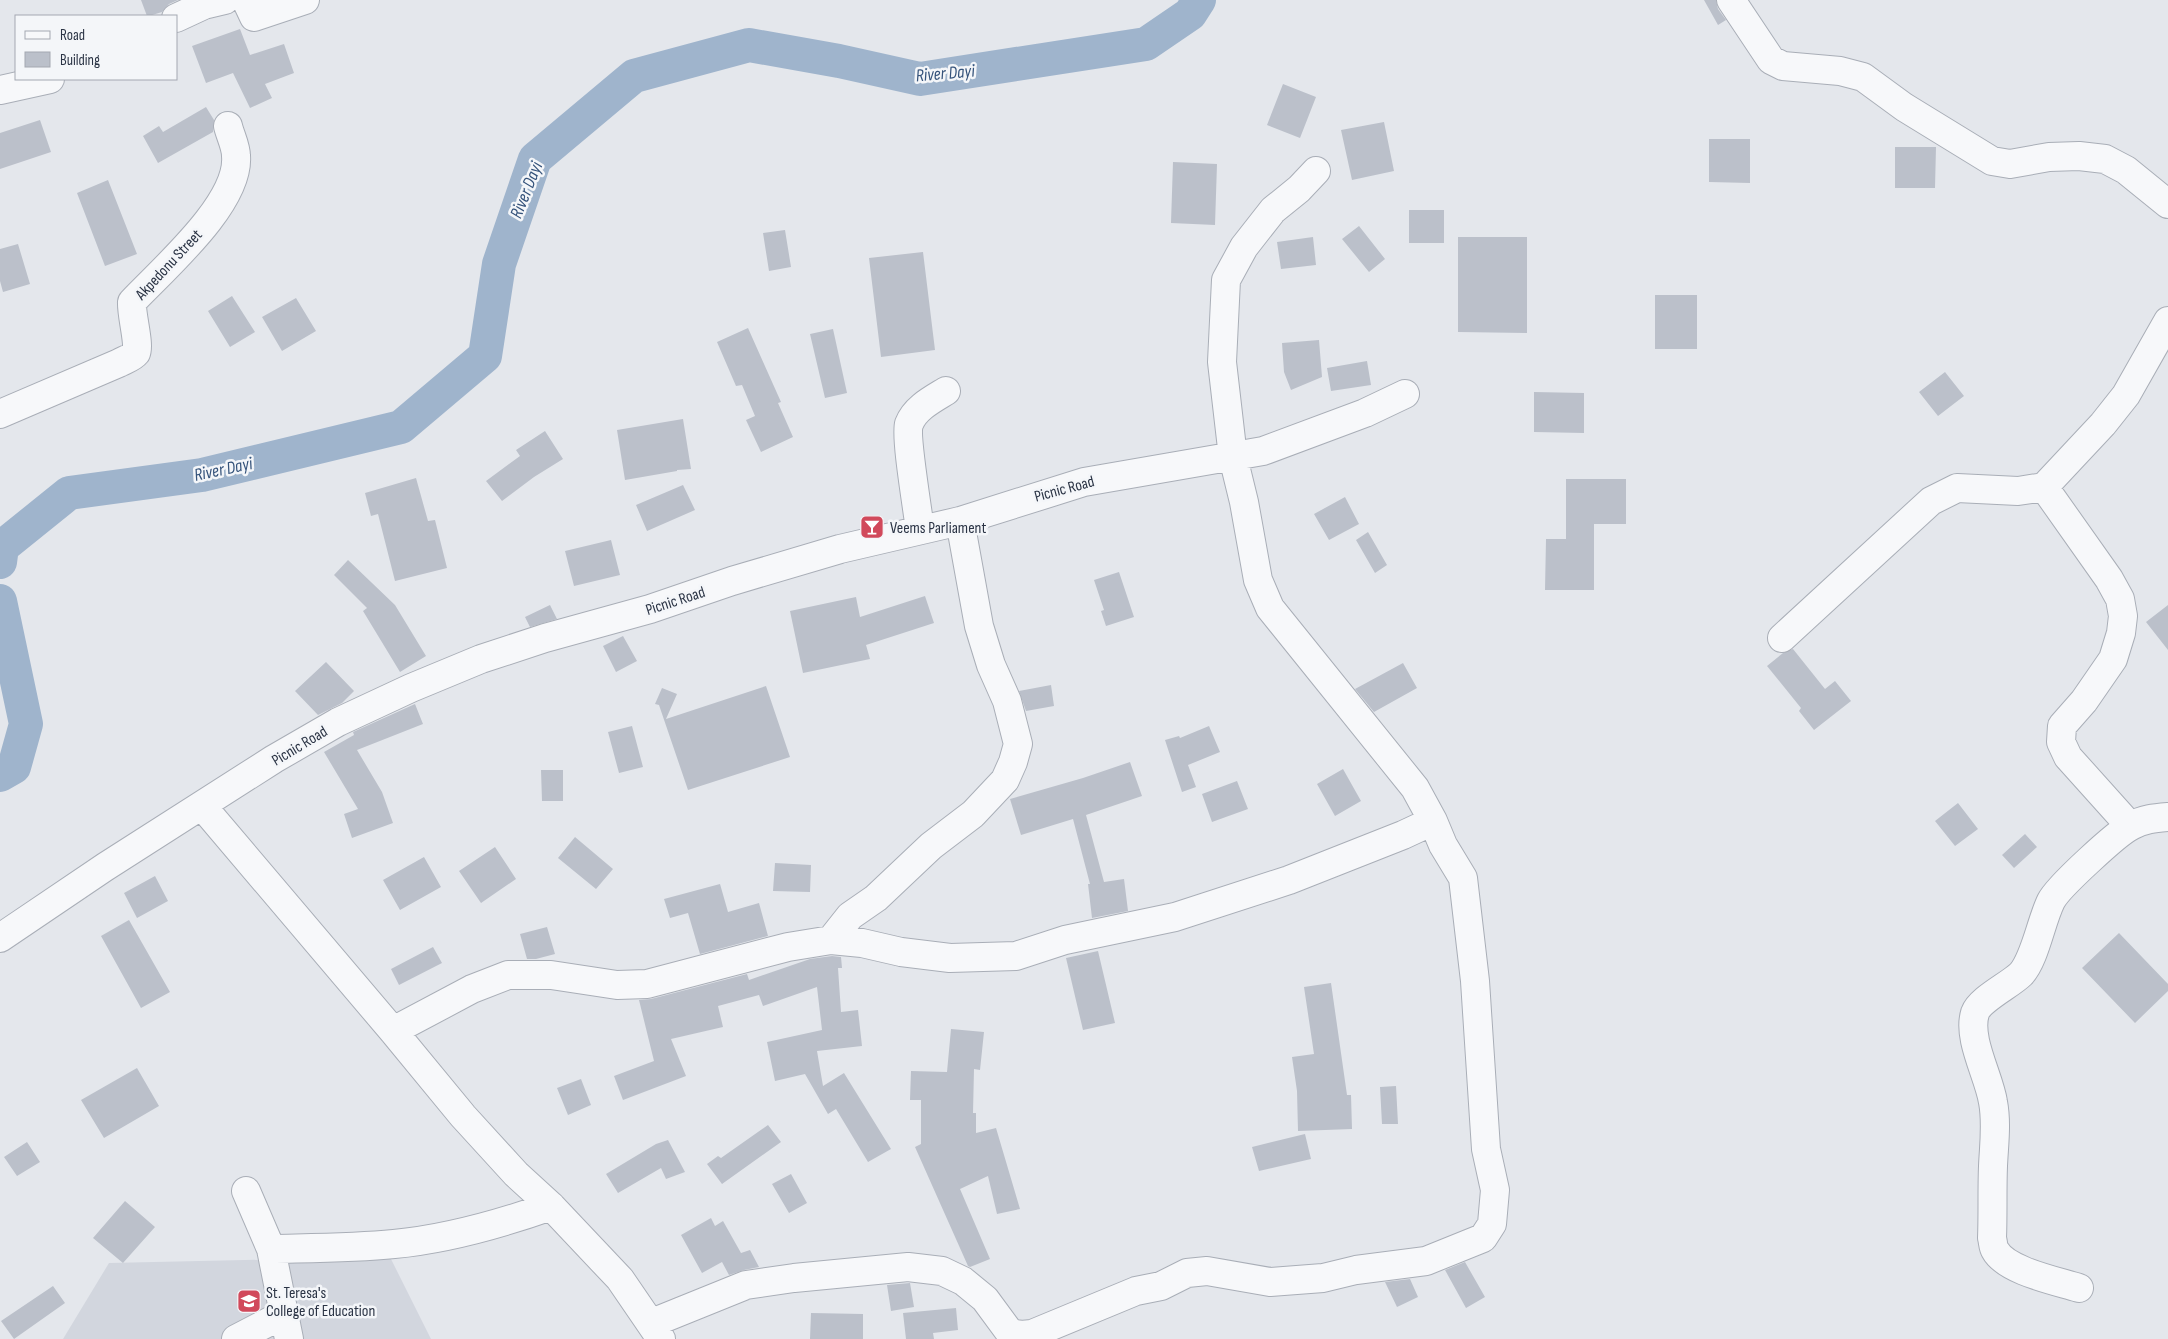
<svg xmlns="http://www.w3.org/2000/svg" width="2168" height="1339" font-family="'Sofia Sans Condensed',sans-serif">
<style>
.built{fill:#d2d6de}
.lines{fill:none;stroke-linecap:round;stroke-linejoin:round}
.river{stroke:#9fb4cc;stroke-width:34}
.building{fill:#bbc0ca}
.minor-casing{stroke:#a9aeb7;stroke-width:30}
.minor{stroke:#f7f8fa;stroke-width:28}
.labels{text-anchor:middle;stroke-width:5;stroke-linejoin:round;paint-order:stroke}
.street-label{font-size:16px;fill:#2b3445;stroke:#f4f6f9}
.poi-label{font-size:16px;fill:#2b3445;stroke:#f4f6f9;text-anchor:start}
.water-label{font-size:18px;font-style:italic;fill:#34527a;stroke:#f4f6f9}
</style>
<rect width="100%" height="100%" fill="#e4e7ec"/>
<path class="built" d="M 390,1257 L 431,1339 L 63,1339 L 109,1263 Z"/>
<g class="lines">
<path class="river" d="M 0,562 L 2,547 L 69,493 L 202,475 L 401,427 L 485,356 L 499,264 L 535,159 L 634,76 L 749,45 L 839,61 L 920,79 L 1146,44 L 1190,14 L 1199,0
M 0,601 L 26,724 L 14,767 L 0,775"/>
</g>
<path class="building" d="M 141,0 L 178,0 L 169,4 L 162,12 L 149,16 L 147,16 Z
M 1704,0 L 1716,0 L 1718,9 L 1726,20 L 1718,25 Z
M 240,29 L 250,55 L 284,44 L 294,73 L 265,84 L 272,98 L 250,108 L 233,73 L 206,83 L 192,46 Z
M 1283,84 L 1316,97 L 1300,138 L 1267,125 Z
M 206,107 L 214,120 L 213,132 L 158,163 L 143,136 L 159,126 L 163,132 Z
M 40,120 L 51,152 L 0,169 L 0,133 Z
M 1384,122 L 1394,171 L 1352,180 L 1341,130 Z
M 1709,139 L 1750,139 L 1750,183 L 1709,182 Z
M 1895,147 L 1936,147 L 1935,188 L 1895,188 Z
M 1173,162 L 1217,164 L 1215,225 L 1171,223 Z
M 108,180 L 137,254 L 105,266 L 77,193 Z
M 1409,210 L 1444,210 L 1444,243 L 1409,243 Z
M 1359,226 L 1385,259 L 1369,272 L 1342,239 Z
M 785,230 L 791,267 L 769,271 L 763,233 Z
M 1313,237 L 1316,265 L 1281,269 L 1277,242 Z
M 1458,237 L 1527,237 L 1527,333 L 1458,332 Z
M 18,244 L 30,284 L 3,292 L 0,281 L 0,249 Z
M 923,252 L 935,350 L 881,357 L 869,258 Z
M 1655,295 L 1697,295 L 1697,349 L 1655,349 Z
M 232,296 L 255,332 L 230,347 L 208,311 Z
M 296,298 L 316,331 L 282,351 L 262,317 Z
M 748,328 L 781,402 L 778,403 L 793,437 L 761,452 L 746,420 L 755,416 L 742,385 L 736,386 L 717,342 Z
M 833,329 L 847,393 L 825,398 L 810,334 Z
M 1319,340 L 1322,377 L 1291,390 L 1284,372 L 1282,343 Z
M 1367,361 L 1371,385 L 1331,391 L 1327,368 Z
M 1945,372 L 1964,396 L 1938,416 L 1919,392 Z
M 1534,392 L 1584,393 L 1584,433 L 1534,432 Z
M 683,419 L 691,469 L 677,470 L 677,471 L 625,480 L 617,430 Z
M 545,431 L 563,459 L 534,477 L 502,501 L 486,481 L 520,456 L 516,450 Z
M 416,478 L 428,521 L 435,520 L 447,568 L 395,581 L 378,514 L 371,516 L 365,493 Z
M 1566,479 L 1626,479 L 1626,524 L 1594,524 L 1594,590 L 1545,590 L 1546,539 L 1566,539 Z
M 683,485 L 695,510 L 647,531 L 636,505 Z
M 1345,497 L 1359,524 L 1329,540 L 1314,514 Z
M 1368,532 L 1387,565 L 1375,573 L 1356,540 Z
M 611,540 L 620,575 L 574,586 L 565,551 Z
M 348,560 L 395,605 L 426,656 L 400,672 L 363,611 L 367,608 L 334,575 Z
M 1119,572 L 1134,617 L 1106,626 L 1101,611 L 1104,610 L 1094,580 Z
M 925,596 L 934,623 L 866,645 L 870,659 L 803,673 L 790,611 L 856,597 L 860,617 Z
M 550,605 L 557,619 L 530,627 L 525,617 Z
M 2168,605 L 2168,650 L 2146,622 Z
M 623,636 L 637,661 L 616,672 L 603,646 Z
M 1793,649 L 1825,689 L 1835,681 L 1851,701 L 1814,730 L 1799,711 L 1801,708 L 1767,666 L 1783,653 Z
M 326,662 L 354,691 L 342,703 L 318,715 L 295,691 Z
M 1403,663 L 1417,688 L 1374,712 L 1355,689 Z
M 1051,685 L 1054,706 L 1026,711 L 1019,691 Z
M 766,686 L 790,757 L 688,790 L 659,705 L 655,704 L 662,688 L 677,694 L 666,719 Z
M 415,704 L 423,724 L 357,750 L 382,792 L 393,823 L 352,838 L 344,814 L 358,809 L 324,752 L 354,735 L 353,732 Z
M 632,726 L 643,767 L 619,773 L 608,732 Z
M 1209,726 L 1220,752 L 1188,765 L 1196,787 L 1182,792 L 1165,740 L 1179,736 L 1180,738 Z
M 1130,762 L 1142,796 L 1086,815 L 1104,882 L 1124,879 L 1128,911 L 1092,918 L 1088,884 L 1090,884 L 1073,819 L 1021,835 L 1010,799 L 1083,778 Z
M 1343,769 L 1361,801 L 1335,816 L 1317,784 Z
M 541,770 L 563,770 L 563,801 L 542,801 Z
M 1237,781 L 1248,809 L 1212,822 L 1202,794 Z
M 1958,803 L 1978,829 L 1955,846 L 1935,821 Z
M 2025,834 L 2037,847 L 2014,868 L 2002,855 Z
M 575,837 L 613,869 L 596,889 L 558,858 Z
M 495,847 L 516,879 L 481,903 L 459,871 Z
M 424,857 L 441,887 L 400,910 L 383,880 Z
M 775,863 L 811,865 L 810,892 L 773,891 Z
M 155,876 L 168,901 L 137,918 L 124,893 Z
M 720,884 L 728,912 L 759,903 L 768,936 L 700,954 L 688,913 L 670,918 L 664,899 Z
M 129,920 L 170,992 L 141,1008 L 101,936 Z
M 547,927 L 555,954 L 536,959 L 527,959 L 520,934 Z
M 2119,933 L 2168,984 L 2168,991 L 2135,1023 L 2082,968 Z
M 433,947 L 442,963 L 399,985 L 391,969 Z
M 1098,951 L 1115,1023 L 1083,1030 L 1066,958 Z
M 832,956 L 841,957 L 842,968 L 838,968 L 841,1012 L 858,1010 L 862,1046 L 817,1051 L 823,1086 L 844,1073 L 891,1149 L 868,1162 L 836,1109 L 828,1114 L 805,1074 L 775,1081 L 767,1042 L 822,1030 L 817,987 L 763,1006 L 759,995 L 718,1006 L 723,1027 L 671,1039 L 686,1076 L 623,1100 L 614,1076 L 654,1061 L 639,1000 L 651,999 L 747,974 L 749,980 L 810,959 Z
M 1331,983 L 1347,1095 L 1351,1095 L 1352,1129 L 1298,1131 L 1297,1091 L 1292,1057 L 1314,1054 L 1304,987 Z
M 951,1029 L 984,1032 L 980,1070 L 974,1069 L 973,1113 L 976,1113 L 976,1133 L 996,1128 L 1020,1209 L 997,1214 L 988,1176 L 960,1189 L 990,1259 L 970,1267 L 968,1266 L 915,1147 L 921,1144 L 921,1100 L 910,1100 L 911,1071 L 947,1072 Z
M 137,1068 L 159,1106 L 104,1138 L 81,1100 Z
M 581,1079 L 591,1105 L 568,1115 L 557,1088 Z
M 1396,1086 L 1398,1124 L 1382,1124 L 1380,1087 Z
M 768,1125 L 781,1142 L 722,1184 L 707,1164 L 718,1156 L 721,1158 Z
M 1305,1134 L 1311,1159 L 1259,1171 L 1252,1147 Z
M 668,1140 L 685,1172 L 666,1179 L 661,1168 L 618,1193 L 606,1174 L 656,1144 Z
M 27,1142 L 40,1162 L 17,1176 L 4,1157 Z
M 791,1174 L 807,1203 L 789,1213 L 772,1184 Z
M 125,1201 L 155,1227 L 123,1263 L 93,1238 Z
M 711,1218 L 715,1226 L 723,1221 L 741,1253 L 750,1250 L 759,1267 L 744,1270 L 729,1275 L 722,1262 L 702,1273 L 681,1235 Z
M 1465,1262 L 1485,1297 L 1466,1308 L 1445,1270 Z
M 1410,1279 L 1418,1297 L 1397,1307 L 1385,1282 Z
M 910,1283 L 914,1307 L 891,1311 L 887,1285 Z
M 53,1286 L 65,1303 L 14,1339 L 1,1321 Z
M 956,1308 L 958,1330 L 933,1333 L 934,1339 L 906,1339 L 903,1313 Z
M 811,1313 L 863,1314 L 863,1339 L 810,1339 Z"/>
<g class="lines">
<g class="minor-casing">
<path id="minor" d="M 246,0 L 254,17 L 305,0
M 1731,0 L 1771,60 L 1783,66 L 1840,71 L 1863,77 L 1904,107 L 1992,161 L 2010,164 L 2049,157 L 2079,156 L 2105,159 L 2126,170 L 2168,204
M 176,18 L 204,5 L 225,0
M 0,90 L 50,79
M 0,414 L 119,363 C 124,360 132,358 136,353 C 140,345 131,314 132,302 C 163,269 240,203 236,156 C 236,146 230,135 228,126
M 2044,487 L 2109,579 L 2120,599 L 2123,616 L 2121,633 L 2113,659 L 2084,701 L 2062,726 L 2061,742 L 2068,757 L 2130,826
M 920,530 C 918,512 905,436 909,424 C 915,408 933,399 946,391
M 1782,638 L 1931,501 L 1957,488 L 2018,491 L 2044,487 L 2103,424 L 2126,395 L 2168,321
M 203,807 L 393,1031 L 463,1116 L 516,1174 L 551,1206 L 620,1279 L 661,1339
M 0,938 L 105,867 L 274,759 L 338,722 L 411,688 L 481,659 L 545,638 L 650,609 L 732,581 L 840,549 L 960,521 L 1084,482 L 1263,451 L 1365,413 L 1405,394
M 831,940 L 850,916 L 876,898 L 931,846 L 973,814 L 1005,780 L 1013,762 L 1018,744 L 1007,701 L 991,665 L 979,626 L 960,521
M 393,1031 L 472,989 L 508,975 L 551,975 L 617,985 L 647,984 L 788,947 L 831,940 L 862,943 L 901,952 L 950,958 L 1016,956 L 1065,940 L 1175,917 L 1289,880 L 1403,835 L 1433,821
M 246,1191 L 271,1249 L 289,1339
M 271,1249 C 312,1248 354,1248 394,1244 C 448,1239 500,1224 551,1206
M 2079,1288 C 2057,1281 2006,1271 1995,1250 C 1993,1247 1993,1241 1992,1238 C 1993,1214 1992,1190 1993,1166 C 1994,1144 1997,1123 1993,1102 C 1989,1076 1967,1039 1975,1013 C 1980,999 2010,985 2021,974 C 2035,959 2041,921 2051,901 C 2058,887 2117,833 2131,826 C 2143,819 2155,818 2168,817
M 652,1323 L 746,1285 L 794,1278 L 908,1267 L 942,1271 L 963,1281 L 985,1299 L 1010,1333 L 1021,1335 L 1032,1334 L 1136,1291 L 1161,1286 L 1187,1273 L 1207,1271 L 1270,1282 L 1323,1278 L 1356,1270 L 1426,1261 L 1483,1238 L 1492,1224 L 1495,1190 L 1486,1149 L 1475,981 L 1463,878 L 1443,845 L 1433,821 L 1415,788 L 1270,608 L 1258,580 L 1244,502 L 1233,457 L 1222,362 L 1226,280 L 1244,247 L 1273,210 L 1299,189 L 1316,171
M 236,1339 L 284,1314"/>
</g>
<use href="#minor" class="minor"/>
</g>
<defs>
<g id="bar-square" transform="scale(1.25)"><rect x="-9" y="-9" width="18" height="18" rx="4" fill="#d1495b" stroke="#f4f6f9"/><path d="M-6-5H6L.8 .8V4.5H3.5V6h-7V4.5H-.8V.8Z" fill="#fff"/></g>
<g id="university-square" transform="scale(1.25)"><rect x="-9" y="-9" width="18" height="18" rx="4" fill="#d1495b" stroke="#f4f6f9"/><path d="M0-5L7-2L0 1L-7-2ZM-4 1L0 2.5L4 1V4Q0 6-4 4Z" fill="#fff"/></g>
</defs>
<g fill-rule="evenodd">
<use href="#bar-square" x="872" y="527"/>
<use href="#university-square" x="249" y="1301"/>
</g>
<g class="labels">
<g class="street-label">
<text transform="translate(168 264) rotate(-47)" y="6">Akpedonu Street</text>
<text transform="translate(1064 488) rotate(-15)" y="6">Picnic Road</text>
<text transform="translate(675 600) rotate(-18)" y="6">Picnic Road</text>
<text transform="translate(299 745) rotate(-31)" y="6">Picnic Road</text>
</g>
<g class="poi-label">
<text x="890" y="533">Veems Parliament</text>
<text x="266" y="1298">St. Teresa's<tspan x="266" dy="18">College of Education</tspan></text>
</g>
<g class="water-label">
<text transform="translate(945 73) rotate(-5)" y="6">River Dayi</text>
<text transform="translate(526 190) rotate(-68)" y="6">River Dayi</text>
<text transform="translate(223 469) rotate(-12)" y="6">River Dayi</text>
</g>
</g>
<rect x="15" y="15" width="162" height="65" fill="#f4f6f9" stroke="#a4a8b1"/>
<rect x="25" y="31" width="25" height="8" fill="#f7f8fa" stroke="#a4a8b1"/>
<text x="60" y="40" font-size="15" fill="#2b3445">Road</text>
<rect x="25" y="52" width="25" height="15" fill="#bbc0ca" stroke="#a4a8b1"/>
<text x="60" y="65" font-size="15" fill="#2b3445">Building</text>
</svg>
